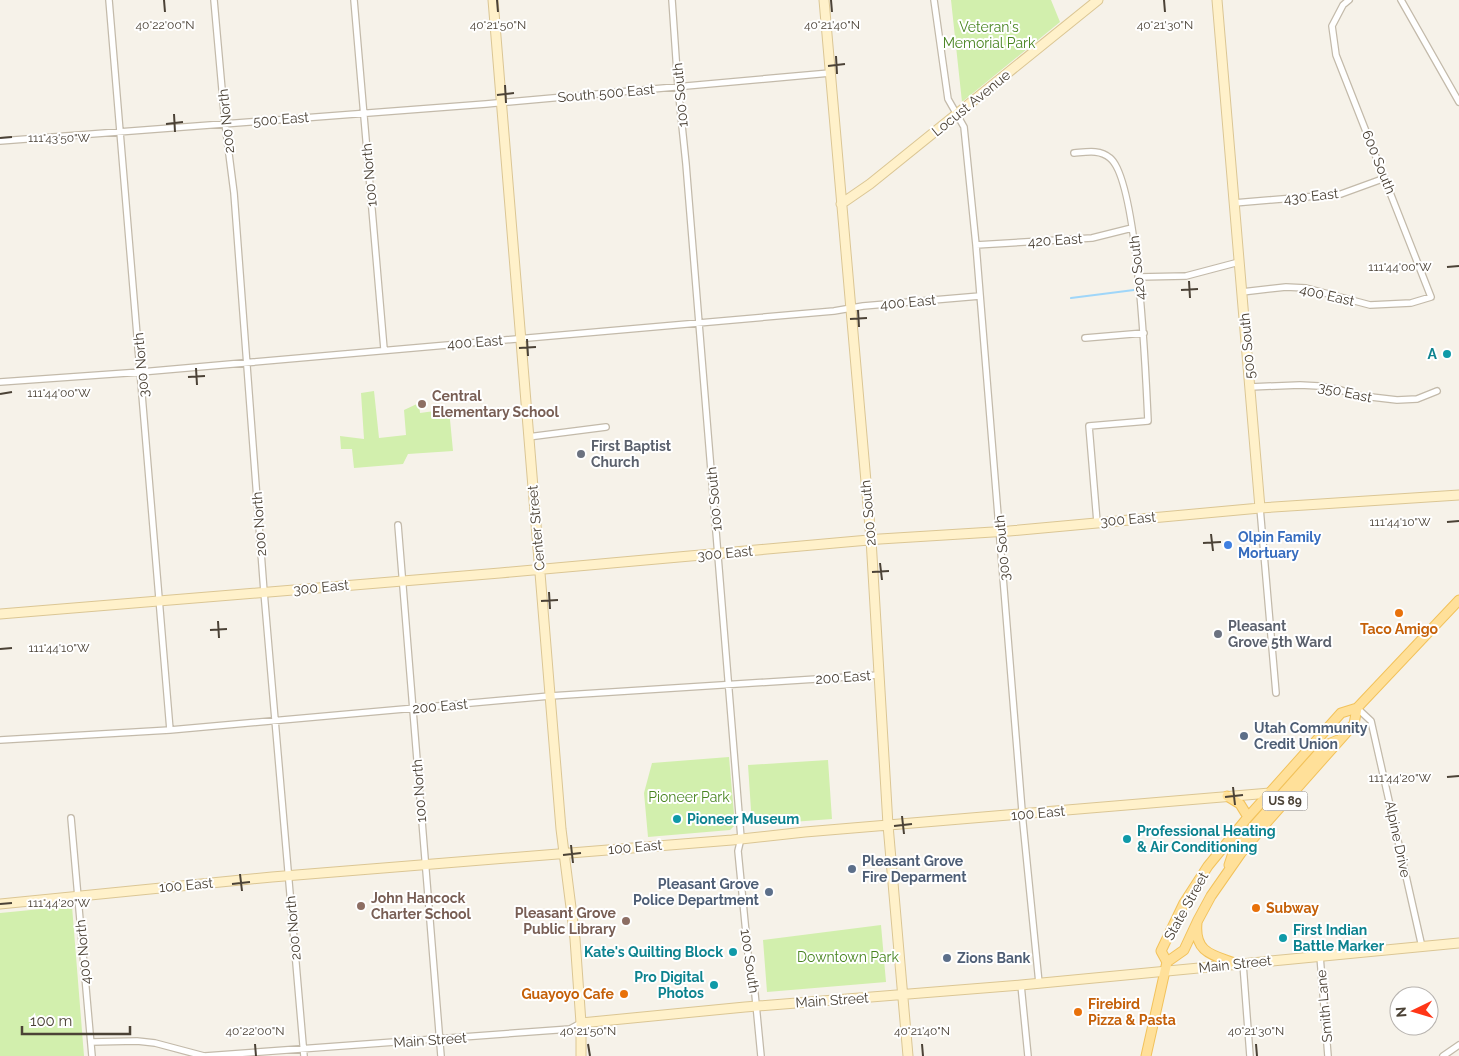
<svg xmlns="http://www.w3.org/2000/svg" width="1459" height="1056" font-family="Raleway,sans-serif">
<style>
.green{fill:#d2efad}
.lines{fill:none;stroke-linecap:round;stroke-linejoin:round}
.stream{stroke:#9fd6f9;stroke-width:2}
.street-casing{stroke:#c3baaa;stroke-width:8}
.secondary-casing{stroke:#dbc694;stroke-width:11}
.primary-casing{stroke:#f2c25b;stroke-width:11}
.street{stroke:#fff;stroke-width:5.5}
.secondary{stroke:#fff1ca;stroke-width:9}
.primary{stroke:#ffe099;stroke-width:9}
.ticks{fill:none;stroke:#4b4236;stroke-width:2}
.culture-dot{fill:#0f9aa8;stroke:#fff;stroke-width:2}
.education-dot{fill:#8d6e63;stroke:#fff;stroke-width:2}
.worship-dot{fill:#6b7280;stroke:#fff;stroke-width:2}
.shop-dot{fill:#3f7fe0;stroke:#fff;stroke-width:2}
.food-dot{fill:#e8710a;stroke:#fff;stroke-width:2}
.service-dot{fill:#5c6f8a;stroke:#fff;stroke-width:2}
.labels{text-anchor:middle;stroke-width:4;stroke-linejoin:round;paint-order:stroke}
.shield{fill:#fff;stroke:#817b72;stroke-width:1}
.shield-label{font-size:12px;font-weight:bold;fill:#4b4236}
.park-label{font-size:14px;fill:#498521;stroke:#fff}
.street-label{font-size:14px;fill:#4b4236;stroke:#fff}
.culture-label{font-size:14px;font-weight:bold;fill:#0d838f;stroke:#fff;text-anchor:end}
.education-label{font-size:14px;font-weight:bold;fill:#785e54;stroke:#fff;text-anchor:start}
.worship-label{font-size:14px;font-weight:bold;fill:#5b616d;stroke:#fff;text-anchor:start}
.shop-label{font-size:14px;font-weight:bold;fill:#366cbe;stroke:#fff;text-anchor:start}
.food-label{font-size:14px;font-weight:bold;fill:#c56008;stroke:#fff;text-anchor:start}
.service-label{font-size:14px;font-weight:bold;fill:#4e5e75;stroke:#fff;text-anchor:start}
.ticks-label{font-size:12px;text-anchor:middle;fill:#4b4236;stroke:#fff;stroke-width:4;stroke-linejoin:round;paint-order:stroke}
</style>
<rect width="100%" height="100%" fill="#f6f2e9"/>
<path class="green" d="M 951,0 L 1051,0 L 1060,22 L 962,102 Z
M 374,391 L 379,438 L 406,435 L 404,410 L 419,403 L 420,413 L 449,409 L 453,451 L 408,454 L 403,464 L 354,468 L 352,449 L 341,449 L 340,436 L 364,439 L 361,393 Z
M 729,757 L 735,825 L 730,830 L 648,837 L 644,793 L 652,763 Z
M 828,760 L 832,819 L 752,825 L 748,765 Z
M 72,906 L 84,1056 L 0,1056 L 0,913 Z
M 881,925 L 886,982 L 767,992 L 763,940 Z"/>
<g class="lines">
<path class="stream" d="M 1071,298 L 1134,290"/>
<g class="street-casing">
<path id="street" d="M 109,0 L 170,730
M 214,0 L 225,123 L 234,193 L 264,592 L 304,1056
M 354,0 L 384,349
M 672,0 L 678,87 L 686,164 L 741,838 L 738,851 L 750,974 L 755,994 L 761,1056
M 934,0 L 948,99 L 964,127 L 976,245 L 1023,823 L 1039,983
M 1401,0 L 1459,102
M 0,141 L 486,104 L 830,73
M 1074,153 C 1086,152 1100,149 1110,158 C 1138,180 1146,378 1148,421 L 1089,426 L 1097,522
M 1234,203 L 1341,194 L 1385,178
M 976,245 L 1092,238 L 1132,228
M 1138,277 L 1186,276 L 1239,262
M 1242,292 L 1286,287 L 1306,288 L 1370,305 L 1411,303 L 1431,297 L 1336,55 L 1332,26 L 1343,5 L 1349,0
M 1085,338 L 1144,333
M 0,382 L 141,372 L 834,311 L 863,306 L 980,296
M 1250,387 L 1300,385 L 1319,386 L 1341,390 L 1354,395 L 1397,400 L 1417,399 L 1437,391
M 528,437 L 606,427
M 1260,508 L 1276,693
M 398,525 L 441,1056
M 1357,708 L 1371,721 L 1422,947
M 0,740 L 170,730 L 550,696 L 879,675
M 71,818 L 92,1056
M 1320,956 L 1328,1056
M 1243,964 L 1250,1056
M 1021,985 L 1028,1056
M 91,1042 L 137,1041 L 155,1043 L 204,1056
M 205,1056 L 570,1029 L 581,1023
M 1443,1056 L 1459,1045"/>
</g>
<g class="secondary-casing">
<path id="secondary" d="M 493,0 L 561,829 L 575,939 L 581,1023 L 581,1056
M 824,0 L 871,539 L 888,825 L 908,1056
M 1217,0 L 1260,508
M 841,204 L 870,184 L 1098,0
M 0,614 L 500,573 L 880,539 L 1009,531 L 1260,508 L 1459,495
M 0,904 L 272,877 L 732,840 L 805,832 L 1270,793
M 581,1023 L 745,1007 L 1021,985 L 1459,943"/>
</g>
<g class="primary-casing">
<path id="primary" d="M 1227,796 L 1240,804 L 1248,817
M 1229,865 L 1235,847 L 1326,745 L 1338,740
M 1197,923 C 1194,954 1214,955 1237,964
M 1167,962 L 1184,950 L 1198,920 L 1211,896 L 1241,853 L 1267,822 L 1354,724 L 1357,708 L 1459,600
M 1167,962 L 1161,951 L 1184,903 L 1208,866 L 1248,817 L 1341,713 L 1357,708
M 1146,1056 L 1167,962"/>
</g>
<use href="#street" class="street"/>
<use href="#secondary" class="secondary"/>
<use href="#primary" class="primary"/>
</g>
<path class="ticks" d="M 164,0 L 165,12M 497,0 L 498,12M 831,0 L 832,12M 1164,0 L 1165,12M 836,56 L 837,74M 828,66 L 845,64M 505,85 L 506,103M 497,95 L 514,93M 174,114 L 175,132M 166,124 L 183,122M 0,138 L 12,137M 1447,267 L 1459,266M 1189,281 L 1190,298M 1181,290 L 1198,289M 858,310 L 859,327M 850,319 L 867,318M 527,339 L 528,356M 519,348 L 536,347M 196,368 L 197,385M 188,377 L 205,376M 0,394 L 12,392M 1447,522 L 1459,521M 1211,534 L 1213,551M 1203,543 L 1221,542M 880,563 L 882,580M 872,572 L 889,571M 549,592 L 550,609M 541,601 L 558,600M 218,621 L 219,638M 210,630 L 227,629M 0,649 L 12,648M 1447,777 L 1459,776M 1233,787 L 1235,805M 1225,797 L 1243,795M 902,816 L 904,834M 894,826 L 912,824M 571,845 L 573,863M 563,855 L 581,853M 240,874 L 242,891M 232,884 L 250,882M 0,904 L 12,903M 255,1044 L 256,1056M 588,1044 L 590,1056M 922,1044 L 923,1056M 1256,1044 L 1257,1056"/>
<g class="culture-dot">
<circle cx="1447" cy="354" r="5"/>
<circle cx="677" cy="819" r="5"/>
<circle cx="1127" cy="839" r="5"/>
<circle cx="1283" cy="938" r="5"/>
<circle cx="733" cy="952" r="5"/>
<circle cx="714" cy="985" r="5"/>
</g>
<g class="education-dot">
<circle cx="422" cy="404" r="5"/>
<circle cx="361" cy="906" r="5"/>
<circle cx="626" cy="921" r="5"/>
</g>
<g class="worship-dot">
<circle cx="581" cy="454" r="5"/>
<circle cx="1218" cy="634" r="5"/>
</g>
<circle class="shop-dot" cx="1228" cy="545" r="5"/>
<g class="food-dot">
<circle cx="1399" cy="613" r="5"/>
<circle cx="1256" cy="908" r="5"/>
<circle cx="624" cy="994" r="5"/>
<circle cx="1078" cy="1012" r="5"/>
</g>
<g class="service-dot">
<circle cx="1244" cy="736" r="5"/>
<circle cx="852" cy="869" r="5"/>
<circle cx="769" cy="892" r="5"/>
<circle cx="947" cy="958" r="5"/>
</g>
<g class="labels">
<rect class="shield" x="1262.5" y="791.5" width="45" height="19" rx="4"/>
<g class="shield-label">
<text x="1285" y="805">US 89</text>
</g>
<g class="park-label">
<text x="989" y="32">Veteran's<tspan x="989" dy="16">Memorial Park</tspan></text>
<text x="689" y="802">Pioneer Park</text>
<text x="848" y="962">Downtown Park</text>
</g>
<g class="street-label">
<text transform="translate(606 93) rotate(-5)" y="5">South 500 East</text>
<text transform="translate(680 95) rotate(-95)" y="5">100 South</text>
<text transform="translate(971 103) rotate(-39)" y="5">Locust Avenue</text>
<text transform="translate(281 119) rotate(-4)" y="5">500 East</text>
<text transform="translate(226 121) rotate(-96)" y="5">200 North</text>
<text transform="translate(1379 162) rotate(68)" y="5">600 South</text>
<text transform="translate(369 175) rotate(-95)" y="5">100 North</text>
<text transform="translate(1311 196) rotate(-6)" y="5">430 East</text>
<text transform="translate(1055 240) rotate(-4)" y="5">420 East</text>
<text transform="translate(1137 268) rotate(-96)" y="5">420 South</text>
<text transform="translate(1327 295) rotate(13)" y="5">400 East</text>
<text transform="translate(908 302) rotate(-5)" y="5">400 East</text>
<text transform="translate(475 342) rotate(-4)" y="5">400 East</text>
<text transform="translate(1247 346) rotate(-95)" y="5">500 South</text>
<text transform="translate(141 365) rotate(-95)" y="5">300 North</text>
<text transform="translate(1345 392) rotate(12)" y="5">350 East</text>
<text transform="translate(714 499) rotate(-95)" y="5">100 South</text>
<text transform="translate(868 513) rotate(-95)" y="5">200 South</text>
<text transform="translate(1128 519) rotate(-5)" y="5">300 East</text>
<text transform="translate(259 524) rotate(-94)" y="5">200 North</text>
<text transform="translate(536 528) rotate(-95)" y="5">Center Street</text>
<text transform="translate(1002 548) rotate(-95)" y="5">300 South</text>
<text transform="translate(725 553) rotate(-5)" y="5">300 East</text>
<text transform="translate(321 587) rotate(-5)" y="5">300 East</text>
<text transform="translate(843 677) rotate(-4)" y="5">200 East</text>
<text transform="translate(440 706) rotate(-5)" y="5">200 East</text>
<text transform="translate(419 791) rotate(-94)" y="5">100 North</text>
<text transform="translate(1038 813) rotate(-5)" y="5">100 East</text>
<text transform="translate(1398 839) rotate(78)" y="5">Alpine Drive</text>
<text transform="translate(635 847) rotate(-5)" y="5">100 East</text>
<text transform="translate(186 885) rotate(-5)" y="5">100 East</text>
<text transform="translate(1186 906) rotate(-61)" y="5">State Street</text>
<text transform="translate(293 928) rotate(-95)" y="5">200 North</text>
<text transform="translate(83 952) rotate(-95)" y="5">400 North</text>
<text transform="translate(750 961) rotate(82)" y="5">100 South</text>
<text transform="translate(1235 964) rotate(-6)" y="5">Main Street</text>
<text transform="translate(832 1000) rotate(-4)" y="5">Main Street</text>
<text transform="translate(1324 1006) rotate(-95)" y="5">Smith Lane</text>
<text transform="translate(430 1040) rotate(-4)" y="5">Main Street</text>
</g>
<g class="culture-label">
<text x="1437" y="359">A</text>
<text x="687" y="824" text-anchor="start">Pioneer Museum</text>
<text x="1137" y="836" text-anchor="start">Professional Heating<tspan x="1137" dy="16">&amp; Air Conditioning</tspan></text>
<text x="1293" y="935" text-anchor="start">First Indian<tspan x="1293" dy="16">Battle Marker</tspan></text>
<text x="723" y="957">Kate's Quilting Block</text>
<text x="704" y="982">Pro Digital<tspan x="704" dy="16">Photos</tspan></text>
</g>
<g class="education-label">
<text x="432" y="401">Central<tspan x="432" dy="16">Elementary School</tspan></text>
<text x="371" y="903">John Hancock<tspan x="371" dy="16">Charter School</tspan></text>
<text x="616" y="918" text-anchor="end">Pleasant Grove<tspan x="616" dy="16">Public Library</tspan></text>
</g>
<g class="worship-label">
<text x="591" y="451">First Baptist<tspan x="591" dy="16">Church</tspan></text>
<text x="1228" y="631">Pleasant<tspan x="1228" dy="16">Grove 5th Ward</tspan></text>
</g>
<g class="shop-label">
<text x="1238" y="542">Olpin Family<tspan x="1238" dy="16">Mortuary</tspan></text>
</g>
<g class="food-label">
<text x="1399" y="634" text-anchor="middle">Taco Amigo</text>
<text x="1266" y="913">Subway</text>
<text x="614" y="999" text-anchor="end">Guayoyo Cafe</text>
<text x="1088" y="1009">Firebird<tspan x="1088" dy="16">Pizza &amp; Pasta</tspan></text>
</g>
<g class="service-label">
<text x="1254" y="733">Utah Community<tspan x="1254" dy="16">Credit Union</tspan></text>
<text x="862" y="866">Pleasant Grove<tspan x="862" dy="16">Fire Deparment</tspan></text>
<text x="759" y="889" text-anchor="end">Pleasant Grove<tspan x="759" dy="16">Police Department</tspan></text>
<text x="957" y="963">Zions Bank</text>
</g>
</g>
<g class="ticks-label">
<text x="165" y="29">40°22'00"N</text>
<text x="498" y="29">40°21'50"N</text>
<text x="832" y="29">40°21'40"N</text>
<text x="1165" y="29">40°21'30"N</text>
<text x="59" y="142">111°43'50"W</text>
<text x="1400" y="271">111°44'00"W</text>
<text x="59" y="397">111°44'00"W</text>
<text x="1400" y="526">111°44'10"W</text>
<text x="59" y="652">111°44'10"W</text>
<text x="1400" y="782">111°44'20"W</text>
<text x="59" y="907">111°44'20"W</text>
<text x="255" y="1035">40°22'00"N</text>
<text x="588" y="1035">40°21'50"N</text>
<text x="922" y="1035">40°21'40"N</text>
<text x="1256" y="1035">40°21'30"N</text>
</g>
<g transform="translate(1414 1011) rotate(265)"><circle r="24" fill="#ffffff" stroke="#b7b3af"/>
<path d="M0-4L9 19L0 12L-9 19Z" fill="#ff3617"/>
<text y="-8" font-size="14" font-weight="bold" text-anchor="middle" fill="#4b4236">N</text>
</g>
<path d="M22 1026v8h108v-8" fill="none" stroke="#4b4236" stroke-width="2.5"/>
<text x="30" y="1026" font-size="15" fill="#4b4236" stroke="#ffffff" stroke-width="4" paint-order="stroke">100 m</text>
</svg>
